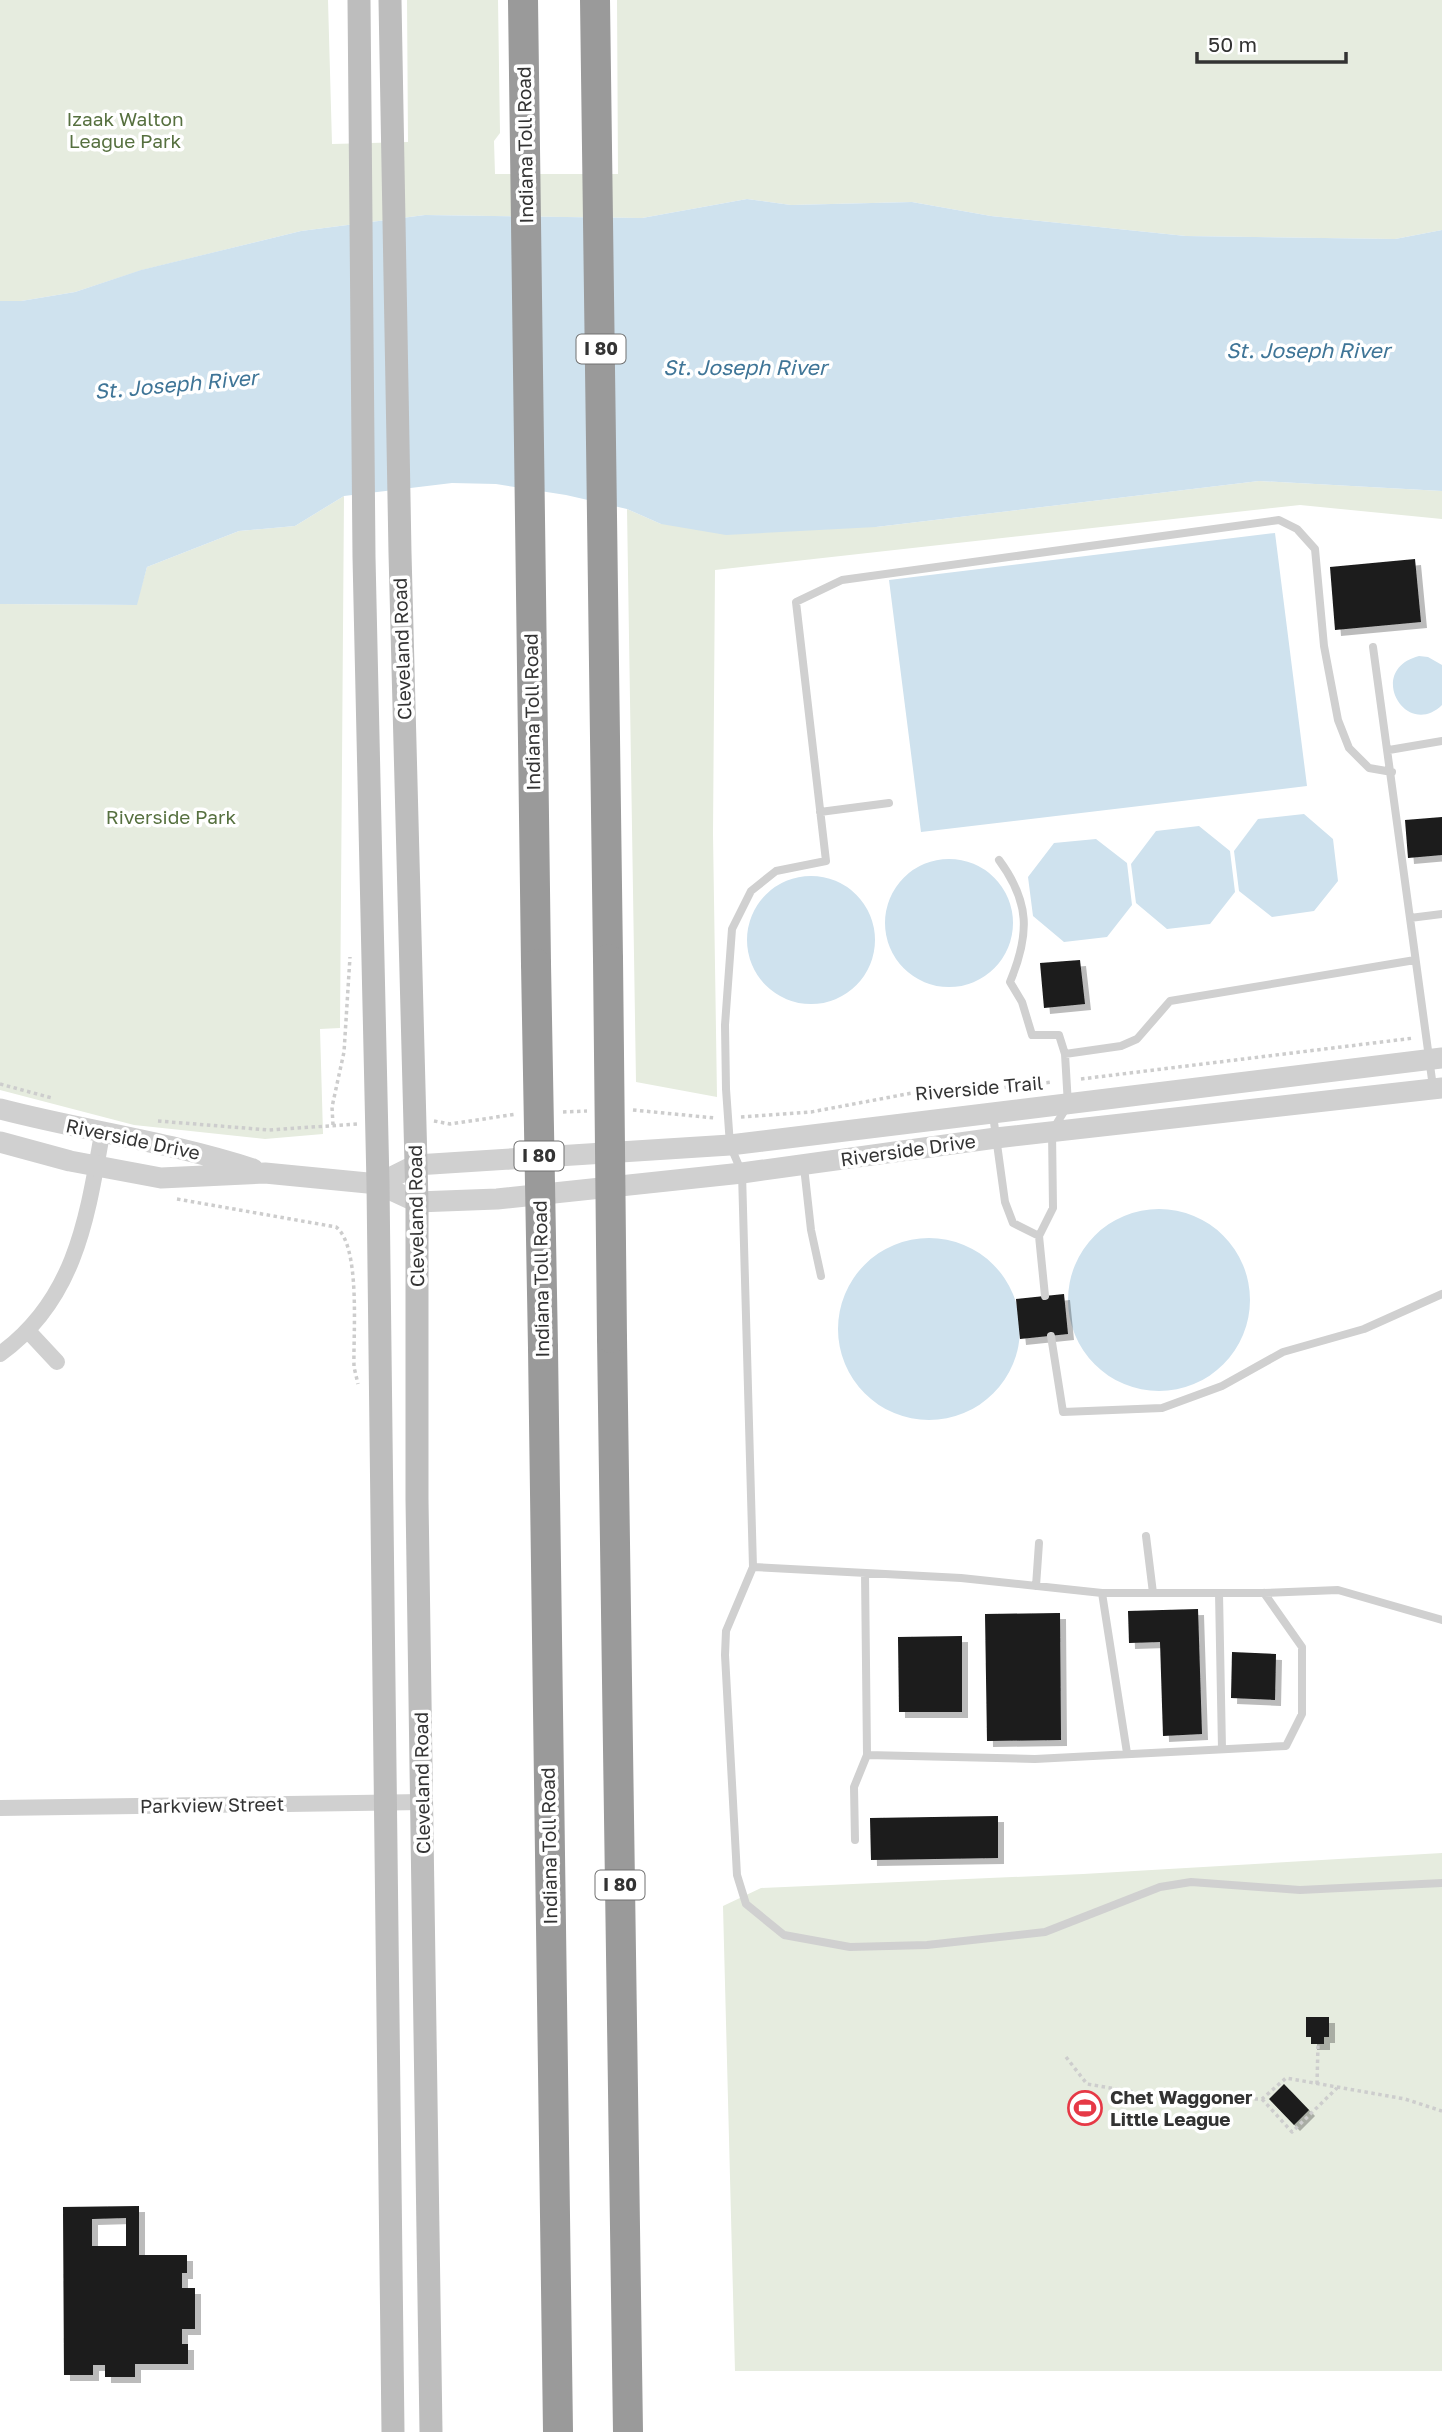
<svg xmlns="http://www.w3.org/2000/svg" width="1442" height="2432" font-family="'Golos Text',sans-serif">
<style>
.green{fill:#e6ecdf}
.water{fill:#cfe2ee}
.building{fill:#1a1a1a;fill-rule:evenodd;filter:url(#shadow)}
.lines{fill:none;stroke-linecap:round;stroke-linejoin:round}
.path{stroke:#cdcdcd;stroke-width:3.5;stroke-dasharray:3.5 3.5;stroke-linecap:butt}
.service{stroke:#d0d0d0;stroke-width:8}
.minor{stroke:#d0d0d0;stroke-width:16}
.tertiary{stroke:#d0d0d0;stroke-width:21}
.secondary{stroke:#bdbdbd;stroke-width:23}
.motorway{stroke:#9a9a9a;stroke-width:30}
.motorway-bridge{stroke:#9a9a9a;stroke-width:30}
.labels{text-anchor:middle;stroke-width:7;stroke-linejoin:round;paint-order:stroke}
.shield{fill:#fff;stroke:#707070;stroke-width:2}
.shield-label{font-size:18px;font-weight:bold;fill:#333}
.park-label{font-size:19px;fill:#56703f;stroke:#fff}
.street-label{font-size:19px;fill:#333;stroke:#fff}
.poi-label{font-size:19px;font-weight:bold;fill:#333;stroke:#fff;text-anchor:start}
.water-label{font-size:21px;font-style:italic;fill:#3f7597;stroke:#fff}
</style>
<defs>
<filter id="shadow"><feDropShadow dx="6" dy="6" stdDeviation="0" flood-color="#0004"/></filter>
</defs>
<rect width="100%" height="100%" fill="#fff"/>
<path class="green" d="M 0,0 L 328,0 L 332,144 L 408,142 L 407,0 L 498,0 L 500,133 L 494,141 L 495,174 L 618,174 L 617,0 L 1442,0 L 1442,230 L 1395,239 L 1186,236 L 991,216 L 912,202 L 791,205 L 747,199 L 642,218 L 425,215 L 301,231 L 142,270 L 75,292 L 21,301 L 0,301 Z
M 1259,481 L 1442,491 L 1442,519 L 1300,505 L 715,570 L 713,834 L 717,1097 L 636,1082 L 627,509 L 661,524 L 876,527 Z
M 344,496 L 340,1028 L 320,1029 L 323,1134 L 265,1139 L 134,1125 L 0,1090 L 0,604 L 136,605 L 147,567 L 239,531 L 295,526 Z
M 1442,1853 L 1442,2371 L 735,2371 L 723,1906 L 761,1888 L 1083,1874 Z"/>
<path class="water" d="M 747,199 L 791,205 L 912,202 L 991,216 L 1186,236 L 1395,239 L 1442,230 L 1442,491 L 1259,481 L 876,527 L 726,535 L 661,524 L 627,509 L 566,495 L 496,484 L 452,483 L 344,496 L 295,526 L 239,531 L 147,567 L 137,605 L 0,604 L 0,301 L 21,301 L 75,292 L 141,270 L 301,231 L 425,215 L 642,218 Z
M 1275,533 L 1307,786 L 921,832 L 889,580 Z
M 1419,656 L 1428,657 L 1442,665 L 1442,705 C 1406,740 1365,670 1419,656 Z
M 1304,814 L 1333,839 L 1338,881 L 1314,911 L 1272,917 L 1239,891 L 1234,851 L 1258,819 Z
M 1199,826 L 1230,851 L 1235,892 L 1210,924 L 1167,929 L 1136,903 L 1131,864 L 1156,831 Z
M 1096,839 L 1127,863 L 1132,905 L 1107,937 L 1064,942 L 1033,916 L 1028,877 L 1054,843 Z
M885 923a64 64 0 1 1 128 0a64 64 0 1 1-128 0Z
M747 940a64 64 0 1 1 128 0a64 64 0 1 1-128 0Z
M1068 1300a91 91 0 1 1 182 0a91 91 0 1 1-182 0Z
M838 1329a91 91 0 1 1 182 0a91 91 0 1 1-182 0Z"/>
<path class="building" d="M 1415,559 L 1421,622 L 1335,630 L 1330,567 Z
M 1442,817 L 1442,855 L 1408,858 L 1405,820 Z
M 1080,960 L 1085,1004 L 1044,1008 L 1040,963 Z
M 1064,1294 L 1068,1334 L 1020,1339 L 1016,1299 Z
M 1198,1609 L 1202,1734 L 1163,1736 L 1160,1642 L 1129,1643 L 1128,1611 Z
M 1060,1613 L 1061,1740 L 987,1741 L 985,1614 Z
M 962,1636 L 962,1712 L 899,1712 L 898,1637 Z
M 1232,1652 L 1276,1654 L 1275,1700 L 1231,1698 Z
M 998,1816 L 998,1858 L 871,1860 L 870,1818 Z
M 1306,2017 L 1329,2017 L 1329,2037 L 1324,2037 L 1324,2044 L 1311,2044 L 1311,2037 L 1306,2037 Z
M 1284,2084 L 1309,2110 L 1294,2125 L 1269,2099 Z
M 139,2206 L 139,2255 L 187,2255 L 187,2273 L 182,2273 L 182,2288 L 195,2288 L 195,2329 L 182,2329 L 182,2344 L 188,2344 L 188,2364 L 135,2364 L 135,2377 L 105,2377 L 105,2365 L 93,2365 L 93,2375 L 64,2375 L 63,2207 ZM 126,2218 L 126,2246 L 92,2246 L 92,2219 Z"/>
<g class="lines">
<path class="path" d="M 1081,1079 L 1414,1038
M 0,1084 L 52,1098
M 633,1110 L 715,1118
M 563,1112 L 587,1111
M 741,1117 L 811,1112 L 928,1090 L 983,1090 L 1052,1082
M 158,1121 L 269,1130 L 357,1124
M 434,1121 L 450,1124 L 517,1114
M 333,1125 L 332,1107 L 344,1052 L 350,957
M 177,1199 L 336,1227 C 361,1246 353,1335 354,1367 L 358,1384
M 1066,2057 L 1087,2084 L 1175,2099 L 1262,2099 L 1286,2078 L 1405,2099 L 1442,2111
M 1317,2084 L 1318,2044
M 1262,2099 L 1292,2132 L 1337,2088"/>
<path class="service" d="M 1373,647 L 1433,1087
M 1389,750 L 1442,741
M 1392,772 L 1369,768 L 1349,748 L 1338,720 L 1324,646 L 1315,549 L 1297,529 L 1279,520 L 842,580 L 796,602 L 826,861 L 776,871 L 751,891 L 732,929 L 725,1025 L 726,1089 L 730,1145 L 742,1173 L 753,1567 L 726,1631 L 725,1655 L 737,1875 L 746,1904 L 784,1935 L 850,1947 L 927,1945 L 1045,1932 L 1160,1887 L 1191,1882 L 1300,1890 L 1442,1883
M 820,812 L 889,803
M 999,860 C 1030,902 1030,934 1010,982 L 1022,1002 L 1032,1035 L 1059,1035 L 1065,1054 L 1121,1046 L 1137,1039 L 1170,1001 L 1415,960
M 1410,918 L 1442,914
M 993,1115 L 1005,1202 L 1013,1223 L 1039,1236 L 1053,1208 L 1052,1131 L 1068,1105 L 1065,1054
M 804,1167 L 811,1230 L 821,1276
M 1039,1236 L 1045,1296
M 1051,1336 L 1063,1412 L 1162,1408 L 1222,1386 L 1283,1352 L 1364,1329 L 1442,1294
M 1146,1536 L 1153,1593
M 753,1567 L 961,1578 L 1102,1593 L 1127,1753
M 865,1573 L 867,1755 L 1035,1759 L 1286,1746 L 1302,1714 L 1302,1647 L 1264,1593
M 1036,1586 L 1039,1543
M 1102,1593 L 1264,1593 L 1338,1590 L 1442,1620
M 1219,1593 L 1222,1749
M 855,1840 L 854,1787 L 867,1755"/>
<path class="minor" d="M 29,1332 L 57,1362
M 0,1354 C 75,1300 87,1219 102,1134
M 0,1808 L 423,1802"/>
<path class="tertiary" d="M 0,1109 C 84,1131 171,1142 253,1169
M 0,1142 L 70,1161 L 161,1178 L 265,1173 L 378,1184 L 417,1202 L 497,1199 L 742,1173 L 996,1138 L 1442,1088
M 378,1184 L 416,1165 L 730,1145 L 1442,1058"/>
<path class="secondary" d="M 359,0 L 364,557 L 378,1184 L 393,2432
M 390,0 L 400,553 L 417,1202 L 417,1499 L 431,2432"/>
<path class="motorway" d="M 523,0 L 536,964
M 595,0 L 608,959
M 612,1338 L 628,2432
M 543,1348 L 558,2432"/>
<path class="motorway-bridge" d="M 608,959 L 612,1338
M 536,964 L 543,1348"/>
</g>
<defs>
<g id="stadium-ring" transform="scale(1.75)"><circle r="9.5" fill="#fff" stroke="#e63946" stroke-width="1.5"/><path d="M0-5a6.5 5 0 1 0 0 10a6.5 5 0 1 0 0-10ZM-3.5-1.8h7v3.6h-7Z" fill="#e63946"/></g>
</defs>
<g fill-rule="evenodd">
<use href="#stadium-ring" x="1085" y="2108"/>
</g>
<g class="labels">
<g class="shield">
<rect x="576.5" y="334.5" width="49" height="29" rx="5"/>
<rect x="514.5" y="1141.5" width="49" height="29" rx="5"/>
<rect x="595.5" y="1870.5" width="49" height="29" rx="5"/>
</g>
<g class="shield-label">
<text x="601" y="355">I 80</text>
<text x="539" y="1162">I 80</text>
<text x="620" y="1891">I 80</text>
</g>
<g class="park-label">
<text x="125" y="126">Izaak Walton<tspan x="125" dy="22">League Park</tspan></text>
<text x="171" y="824">Riverside Park</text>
</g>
<g class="street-label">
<text transform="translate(525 145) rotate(-91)" y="7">Indiana Toll Road</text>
<text transform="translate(402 649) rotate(-92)" y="7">Cleveland Road</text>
<text transform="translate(532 712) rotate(-91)" y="7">Indiana Toll Road</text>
<text transform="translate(979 1088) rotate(-5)" y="7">Riverside Trail</text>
<text transform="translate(133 1139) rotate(12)" y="7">Riverside Drive</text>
<text transform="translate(908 1150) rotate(-8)" y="7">Riverside Drive</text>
<text transform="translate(416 1216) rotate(-91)" y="7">Cleveland Road</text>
<text transform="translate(541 1279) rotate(-91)" y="7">Indiana Toll Road</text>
<text transform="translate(422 1783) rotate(-91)" y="7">Cleveland Road</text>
<text transform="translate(212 1805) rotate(-1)" y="7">Parkview Street</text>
<text transform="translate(549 1846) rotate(-91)" y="7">Indiana Toll Road</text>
</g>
<g class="poi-label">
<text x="1110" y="2104">Chet Waggoner<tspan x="1110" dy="22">Little League</tspan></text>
</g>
<g class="water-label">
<text x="1308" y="358">St. Joseph River</text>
<text x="745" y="375">St. Joseph River</text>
<text transform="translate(176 385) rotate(-5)" y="7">St. Joseph River</text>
</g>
</g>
<path d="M1197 52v10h149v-10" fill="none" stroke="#333333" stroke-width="3.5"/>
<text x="1208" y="52" font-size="21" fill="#333333" stroke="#ffffff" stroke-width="5" paint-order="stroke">50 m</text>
</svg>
